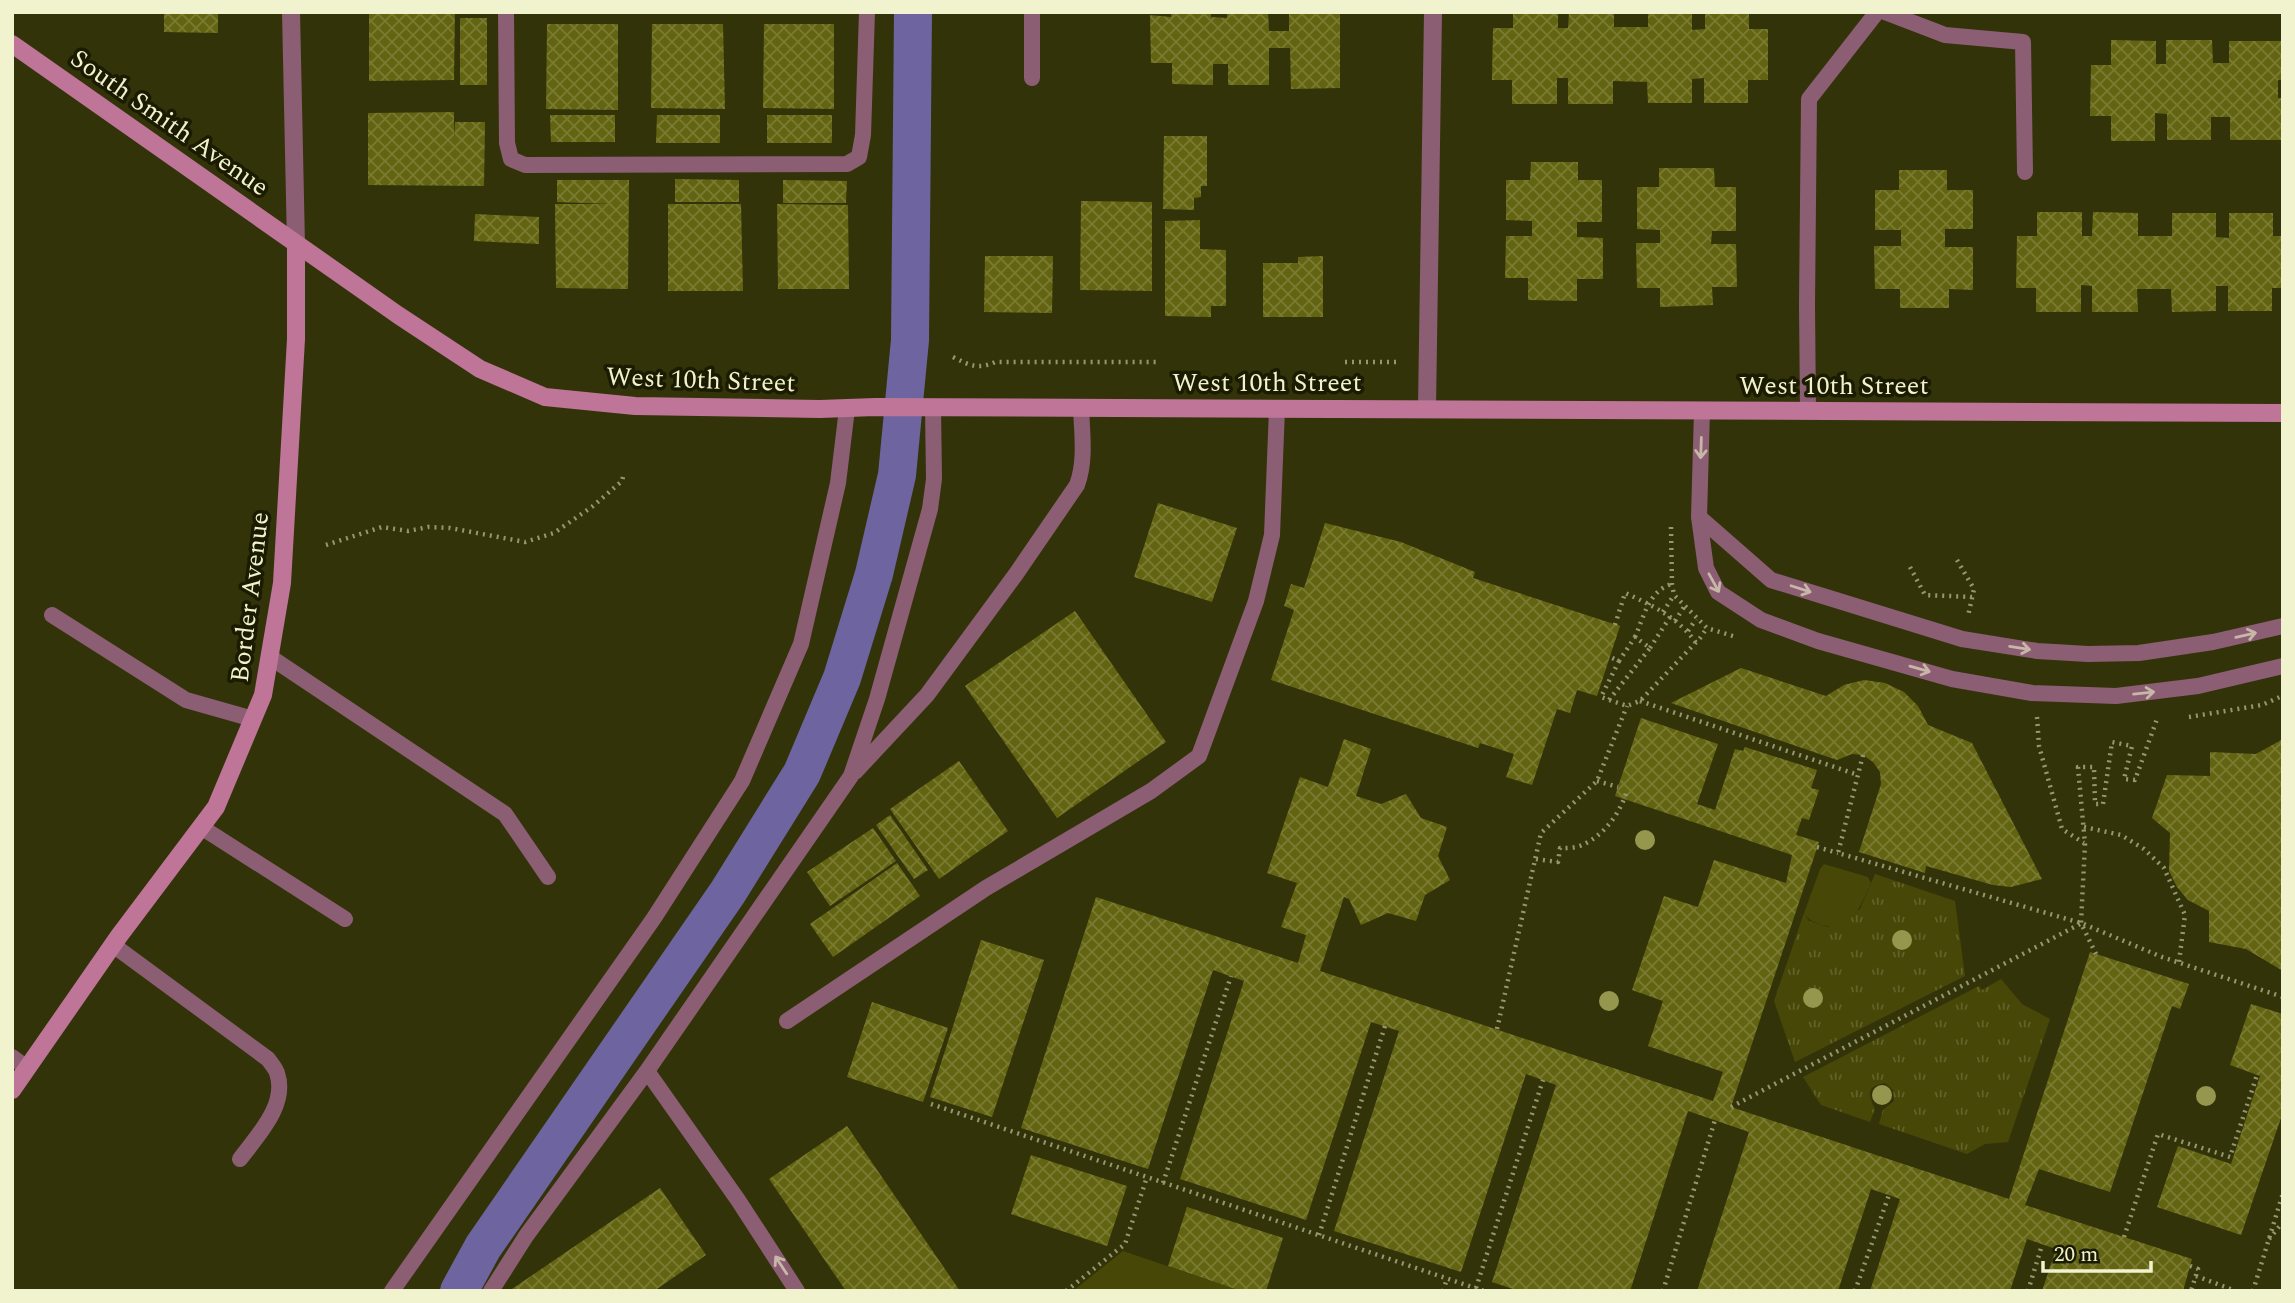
<svg xmlns="http://www.w3.org/2000/svg" width="2295" height="1303" font-family="Spectral,serif">
<style>
.grass{fill:url(#grass-tufts)}
.garden{fill:#474707}
.lines{fill:none;stroke-linecap:round;stroke-linejoin:round}
.canal{stroke:#6e649f;stroke-width:38}
.building{fill:url(#building-cross-hatch)}
.path{stroke:#95976f;stroke-width:4.5;stroke-dasharray:2 5;stroke-linecap:butt}
.lane{stroke:#8c5e73;stroke-width:16}
.street{stroke:#8c5e73;stroke-width:18}
.secondary{stroke:#bf7598;stroke-width:18}
.tree{fill:#95974f}
.oneway{stroke:#c8b7a9}
.labels{text-anchor:middle;stroke-width:7;stroke-linejoin:round;paint-order:stroke}
.street-label{font-size:26px;fill:#f0f3cd;stroke:#1a1b00}
</style>
<defs>
<pattern id="grass-tufts" width="24" height="20" patternUnits="userSpaceOnUse" patternTransform="scale(1.75)"><rect width="24" height="20" fill="#474707"/><path d="M3 7l-1-3M5 7V3M7 7l1-3M15 17l-1-3M17 17v-4M19 17l1-3" fill="none" stroke="#62622a"/></pattern>
<pattern id="building-cross-hatch" width="8" height="8" patternUnits="userSpaceOnUse" patternTransform="scale(1.75)"><rect width="8" height="8" fill="#636411"/><path d="M0 0l8 8M0 8l8-8" fill="none" stroke="#7a7b32"/></pattern>
</defs>
<rect width="100%" height="100%" fill="#33330a"/>
<path class="grass" d="M 1875,874 L 1955,901 L 1965,976 L 1795,1062 L 1774,1001 L 1804,913 L 1809,921 L 1828,927 L 1860,909 Z
M 2001,979 L 2022,1004 L 2050,1019 L 2008,1142 L 1985,1144 L 1967,1154 L 1879,1124 L 1883,1110 L 1894,1101 L 1893,1090 L 1885,1083 C 1866,1086 1868,1095 1875,1109 L 1870,1122 L 1821,1105 L 1803,1077 L 1979,986 L 1982,990 Z"/>
<path class="garden" d="M 1824,864 L 1868,877 L 1871,883 C 1862,904 1851,933 1822,925 C 1814,922 1809,921 1804,913 L 1820,869 Z
M 1123,1251 L 1241,1291 L 1073,1291 Z"/>
<g class="lines">
<path class="canal" d="M 459,1291 L 483,1247 L 728,892 L 802,773 L 842,678 L 874,574 L 897,475 L 910,340 L 913,12"/>
</g>
<path class="building" d="M 164,12 L 218,12 L 218,33 L 164,32 Z
M 369,12 L 455,12 L 454,80 L 369,81 Z
M 1171,12 L 1211,12 L 1211,17 L 1227,18 L 1227,12 L 1268,12 L 1269,31 L 1289,31 L 1289,12 L 1340,12 L 1340,88 L 1291,89 L 1290,48 L 1269,48 L 1269,85 L 1228,85 L 1228,64 L 1213,64 L 1213,85 L 1172,84 L 1172,63 L 1151,63 L 1150,15 L 1171,17 Z
M 1513,12 L 1558,12 L 1558,28 L 1568,28 L 1569,12 L 1614,12 L 1614,27 L 1648,27 L 1648,12 L 1692,12 L 1692,30 L 1705,29 L 1705,12 L 1749,12 L 1749,29 L 1768,29 L 1768,80 L 1748,80 L 1748,103 L 1704,103 L 1704,78 L 1692,79 L 1692,103 L 1648,103 L 1647,82 L 1613,81 L 1613,104 L 1568,104 L 1568,78 L 1557,78 L 1557,104 L 1512,104 L 1512,80 L 1492,80 L 1493,28 L 1513,28 Z
M 460,18 L 487,18 L 487,85 L 460,85 Z
M 547,24 L 618,24 L 618,110 L 546,109 Z
M 652,24 L 723,24 L 725,109 L 651,108 Z
M 764,24 L 834,24 L 834,109 L 763,108 Z
M 2111,40 L 2156,41 L 2156,64 L 2166,64 L 2166,40 L 2212,40 L 2213,63 L 2229,63 L 2229,41 L 2283,41 L 2283,80 L 2278,80 L 2278,98 L 2283,98 L 2283,140 L 2230,140 L 2230,117 L 2211,117 L 2211,140 L 2167,140 L 2167,114 L 2155,113 L 2155,141 L 2111,141 L 2111,116 L 2090,116 L 2091,65 L 2111,65 Z
M 454,112 L 454,138 L 455,122 L 485,122 L 484,186 L 368,185 L 368,113 Z
M 550,115 L 615,115 L 615,142 L 551,142 Z
M 657,115 L 720,115 L 720,143 L 656,143 Z
M 767,115 L 832,115 L 832,143 L 767,143 Z
M 1164,136 L 1207,136 L 1207,186 L 1201,186 L 1201,197 L 1194,198 L 1194,210 L 1163,209 Z
M 1531,162 L 1578,162 L 1578,180 L 1602,180 L 1602,222 L 1577,222 L 1577,237 L 1603,238 L 1603,279 L 1577,279 L 1577,301 L 1528,300 L 1528,278 L 1505,278 L 1506,236 L 1532,236 L 1532,221 L 1506,220 L 1506,180 L 1530,180 Z
M 1659,168 L 1714,168 L 1715,187 L 1736,187 L 1736,231 L 1712,231 L 1711,244 L 1736,244 L 1737,287 L 1712,287 L 1713,305 L 1660,307 L 1660,288 L 1637,288 L 1636,243 L 1660,243 L 1660,230 L 1637,229 L 1637,187 L 1659,187 Z
M 1899,170 L 1947,170 L 1947,190 L 1973,190 L 1973,229 L 1945,229 L 1945,247 L 1973,247 L 1973,290 L 1949,289 L 1949,308 L 1900,308 L 1900,289 L 1875,289 L 1874,246 L 1901,246 L 1901,230 L 1875,230 L 1875,190 L 1899,190 Z
M 675,179 L 739,180 L 739,202 L 675,202 Z
M 557,180 L 629,180 L 628,289 L 556,288 L 555,204 L 612,204 L 557,202 Z
M 783,180 L 847,181 L 846,203 L 783,203 Z
M 1081,201 L 1152,202 L 1152,291 L 1080,290 Z
M 668,204 L 741,204 L 743,291 L 668,291 Z
M 777,204 L 848,205 L 849,289 L 778,289 Z
M 2037,212 L 2082,212 L 2082,236 L 2092,236 L 2093,212 L 2138,213 L 2138,236 L 2172,236 L 2172,213 L 2216,213 L 2216,237 L 2229,238 L 2229,213 L 2273,213 L 2273,236 L 2283,236 L 2283,288 L 2272,288 L 2272,311 L 2228,311 L 2228,286 L 2216,286 L 2216,311 L 2172,312 L 2171,289 L 2137,289 L 2138,312 L 2092,312 L 2092,286 L 2081,285 L 2081,312 L 2036,312 L 2036,288 L 2016,288 L 2017,236 L 2037,236 Z
M 475,214 L 539,217 L 539,244 L 474,241 Z
M 1200,220 L 1200,249 L 1226,250 L 1226,306 L 1211,306 L 1211,317 L 1165,316 L 1165,221 Z
M 985,256 L 1053,256 L 1052,313 L 984,312 Z
M 1323,256 L 1323,317 L 1263,317 L 1263,263 L 1298,263 L 1298,257 Z
M 1158,503 L 1237,528 L 1212,602 L 1134,577 Z
M 1325,523 L 1401,542 L 1475,572 L 1473,578 L 1620,626 L 1597,696 L 1577,690 L 1570,713 L 1557,709 L 1532,785 L 1506,777 L 1514,754 L 1480,743 L 1478,748 L 1271,680 L 1294,610 L 1284,606 L 1291,584 L 1304,588 Z
M 1075,611 L 1166,742 L 1057,818 L 965,686 Z
M 1741,668 L 1826,696 L 1844,685 L 1864,680 L 1885,683 L 1904,692 L 1918,706 L 1928,725 L 1972,743 L 2042,879 L 2011,887 L 1993,885 L 1926,866 L 1925,873 L 1859,852 L 1881,784 L 1880,772 L 1873,762 L 1863,755 L 1852,754 L 1837,760 L 1671,703 Z
M 1641,718 L 1718,744 L 1697,804 L 1715,810 L 1735,749 L 1743,751 L 1745,747 L 1817,770 L 1811,788 L 1819,790 L 1809,820 L 1802,818 L 1796,835 L 1819,842 L 1731,1107 L 2009,1199 L 2090,952 L 2189,984 L 2180,1009 L 2172,1006 L 2110,1192 L 2039,1169 L 2025,1205 L 2192,1259 L 2183,1291 L 2042,1291 L 2056,1249 L 2027,1239 L 2010,1291 L 1870,1291 L 1900,1199 L 1871,1189 L 1838,1291 L 1697,1291 L 1749,1132 L 1688,1111 L 1630,1291 L 1519,1291 L 1492,1282 L 1556,1085 L 1526,1074 L 1461,1272 L 1334,1231 L 1399,1031 L 1371,1022 L 1306,1220 L 1180,1179 L 1244,981 L 1213,970 L 1148,1169 L 1021,1128 L 1096,897 L 1298,963 L 1306,935 L 1281,927 L 1297,883 L 1267,873 L 1300,777 L 1328,787 L 1344,739 L 1371,749 L 1356,796 L 1381,804 L 1406,794 L 1421,818 L 1447,827 L 1438,856 L 1450,880 L 1425,895 L 1416,921 L 1388,913 L 1361,925 L 1349,899 L 1344,897 L 1320,971 L 1713,1101 L 1723,1072 L 1648,1046 L 1663,1001 L 1632,990 L 1664,896 L 1698,907 L 1714,860 L 1786,883 L 1792,855 L 1615,796 Z
M 2283,739 L 2283,971 L 2246,949 L 2209,942 L 2209,911 L 2188,900 L 2177,887 L 2169,871 L 2170,833 L 2152,818 L 2167,775 L 2210,776 L 2210,752 L 2256,754 Z
M 959,761 L 1008,831 L 939,879 L 890,809 Z
M 890,815 L 928,870 L 914,879 L 876,825 Z
M 873,828 L 896,861 L 830,906 L 807,872 Z
M 897,863 L 920,896 L 833,957 L 810,924 Z
M 981,940 L 1044,960 L 992,1117 L 930,1097 Z
M 872,1002 L 948,1028 L 923,1102 L 847,1077 Z
M 2251,1004 L 2283,1014 L 2283,1112 L 2241,1235 L 2157,1207 L 2178,1146 L 2231,1164 L 2260,1076 L 2230,1065 Z
M 847,1126 L 960,1291 L 846,1291 L 769,1179 Z
M 1031,1155 L 1127,1186 L 1107,1246 L 1011,1214 Z
M 660,1188 L 706,1255 L 654,1291 L 514,1291 L 512,1289 Z
M 1187,1207 L 1283,1238 L 1266,1291 L 1241,1291 L 1168,1266 Z"/>
<g class="lines">
<path class="path" d="M 953,357 C 969,365 978,370 995,362 L 1157,362
M 1345,362 L 1401,362
M 1671,527 L 1672,584 L 1674,595 L 1707,628 L 1736,637
M 326,545 L 382,527 L 408,531 L 428,527 L 450,528 L 525,542 L 554,533 L 593,506 L 622,481 L 624,473
M 1957,560 L 1974,589 L 1968,616
M 1910,567 L 1925,595 L 1972,597
M 1663,612 L 1674,595
M 1675,621 L 1684,607
M 1615,625 L 1625,593 C 1652,605 1679,618 1696,643
M 1688,631 L 1696,619
M 1635,637 C 1644,617 1648,591 1672,584
M 1650,648 L 1670,617
M 1619,661 L 1601,697 L 1627,706 L 1640,701 L 1700,638 L 1707,628
M 1609,700 L 1650,648 L 1635,637 L 1619,661 L 1610,657
M 1640,701 L 1858,775
M 2037,717 L 2039,746 L 2062,829 L 2084,843
M 2189,717 L 2262,705 L 2282,696
M 1863,755 L 1838,853 L 2081,923 L 2162,957 L 2283,997
M 1597,781 L 1618,787
M 2084,827 L 2121,835 L 2144,849 L 2164,868 L 2185,915 L 2179,962
M 1817,847 L 1838,853
M 1536,859 L 1558,862 L 1560,848 C 1567,848 1576,848 1582,845 C 1604,836 1621,812 1627,790
M 2096,954 L 2081,923 L 2085,844 L 2078,767 L 2094,767 L 2095,804 L 2103,804 L 2112,742 L 2132,746 L 2124,779 L 2135,780 L 2157,719 L 2160,718
M 1497,1029 L 1541,833 L 1597,781 L 1627,706
M 931,1104 L 1484,1291
M 1731,1107 L 2080,924
M 1163,1183 L 1231,976
M 1319,1235 L 1385,1026
M 2124,1237 L 2158,1134 L 2230,1157 L 2257,1075
M 2269,1239 L 2283,1222
M 2190,1266 L 2198,1269 L 2191,1291
M 2196,1276 L 2236,1291
M 1476,1288 L 1543,1080
M 1066,1291 L 1125,1244 L 1147,1177
M 1443,1291 L 1447,1279
M 1663,1291 L 1715,1120
M 1855,1291 L 1889,1195
M 2028,1291 L 2042,1245
M 2253,1291 L 2283,1193"/>
<path class="lane" d="M 506,12 L 507,143 L 511,159 L 525,165 L 847,164 L 859,157 L 863,135 L 867,12
M 1885,12 L 1945,35 L 2023,42 L 2025,172
M 1032,78 L 1032,12
M 1808,410 L 1807,305 L 1809,99 L 1877,12
M 1702,411 L 1699,517 L 1706,568 L 1718,592 L 1761,620 L 1818,641 L 1952,679 L 2032,693 L 2116,696 L 2198,686 L 2283,666
M 1699,517 L 1771,580 L 1962,639 L 2037,651 L 2088,654 L 2139,653 L 2213,642 L 2283,626
M 52,615 L 186,700 L 253,719
M 270,657 L 505,814 L 548,877
M 855,772 L 927,695 L 1016,574 L 1077,485 C 1086,461 1082,433 1081,408
M 201,827 L 345,919
M 113,945 L 268,1059 C 271,1063 276,1069 277,1073 C 288,1105 257,1136 240,1159
M 787,1021 L 986,888 L 1151,791 L 1199,756 L 1256,601 L 1272,535 L 1277,409
M 12,1057 L 27,1068
M 392,1291 L 654,918 L 742,781 L 801,644 L 838,483 L 847,409
M 491,1291 L 526,1236 L 647,1071
M 797,1291 L 738,1200 L 647,1071 L 851,776 L 877,699 L 930,509 L 934,479 L 933,408"/>
<path class="street" d="M 291,12 L 296,245
M 1427,408 L 1433,12"/>
<path class="secondary" d="M 12,44 L 398,315 L 480,369 L 545,397 L 635,406 L 820,409 L 875,407 L 2283,413
M 12,1090 L 119,936 L 216,807 L 263,695 L 282,583 L 296,339 L 296,245"/>
</g>
<g class="tree">
<circle cx="1645" cy="840" r="10"/>
<circle cx="1902" cy="940" r="10"/>
<circle cx="1813" cy="998" r="10"/>
<circle cx="1609" cy="1001" r="10"/>
<circle cx="1882" cy="1095" r="10"/>
<circle cx="2206" cy="1096" r="10"/>
</g>
<defs><path id="oneway-shaft" d="M-6 0H5M1.5-3L5.5 0L1.5 3" fill="none" stroke-width="1.6" stroke-linecap="round" stroke-linejoin="round" transform="scale(1.75)"/></defs>
<g class="oneway">
<use href="#oneway-shaft" transform="translate(1701 448) rotate(92)"/>
<use href="#oneway-shaft" transform="translate(1714 583) rotate(61)"/>
<use href="#oneway-shaft" transform="translate(1801 589) rotate(18)"/>
<use href="#oneway-shaft" transform="translate(2246 635) rotate(-13)"/>
<use href="#oneway-shaft" transform="translate(2020 648) rotate(9)"/>
<use href="#oneway-shaft" transform="translate(1920 669) rotate(16)"/>
<use href="#oneway-shaft" transform="translate(2144 693) rotate(-6)"/>
<use href="#oneway-shaft" transform="translate(781 1265) rotate(-123)"/>
</g>
<g class="labels">
<g class="street-label">
<text transform="translate(170 122) rotate(35)" y="9">South Smith Avenue</text>
<text transform="translate(701 379) rotate(2)" y="9">West 10th Street</text>
<text x="1267" y="391">West 10th Street</text>
<text x="1834" y="394">West 10th Street</text>
<text transform="translate(249 597) rotate(-83)" y="9">Border Avenue</text>
</g>
</g>
<rect width="2295" height="1303" fill="none" stroke="#f0f3cd" stroke-width="28"/>
<path d="M2043 1261v10h108v-10" fill="none" stroke="#f0f3cd" stroke-width="3.5"/>
<text x="2054" y="1261" font-size="21" fill="#f0f3cd" stroke="#1a1b00" stroke-width="5" paint-order="stroke">20 m</text>
</svg>
